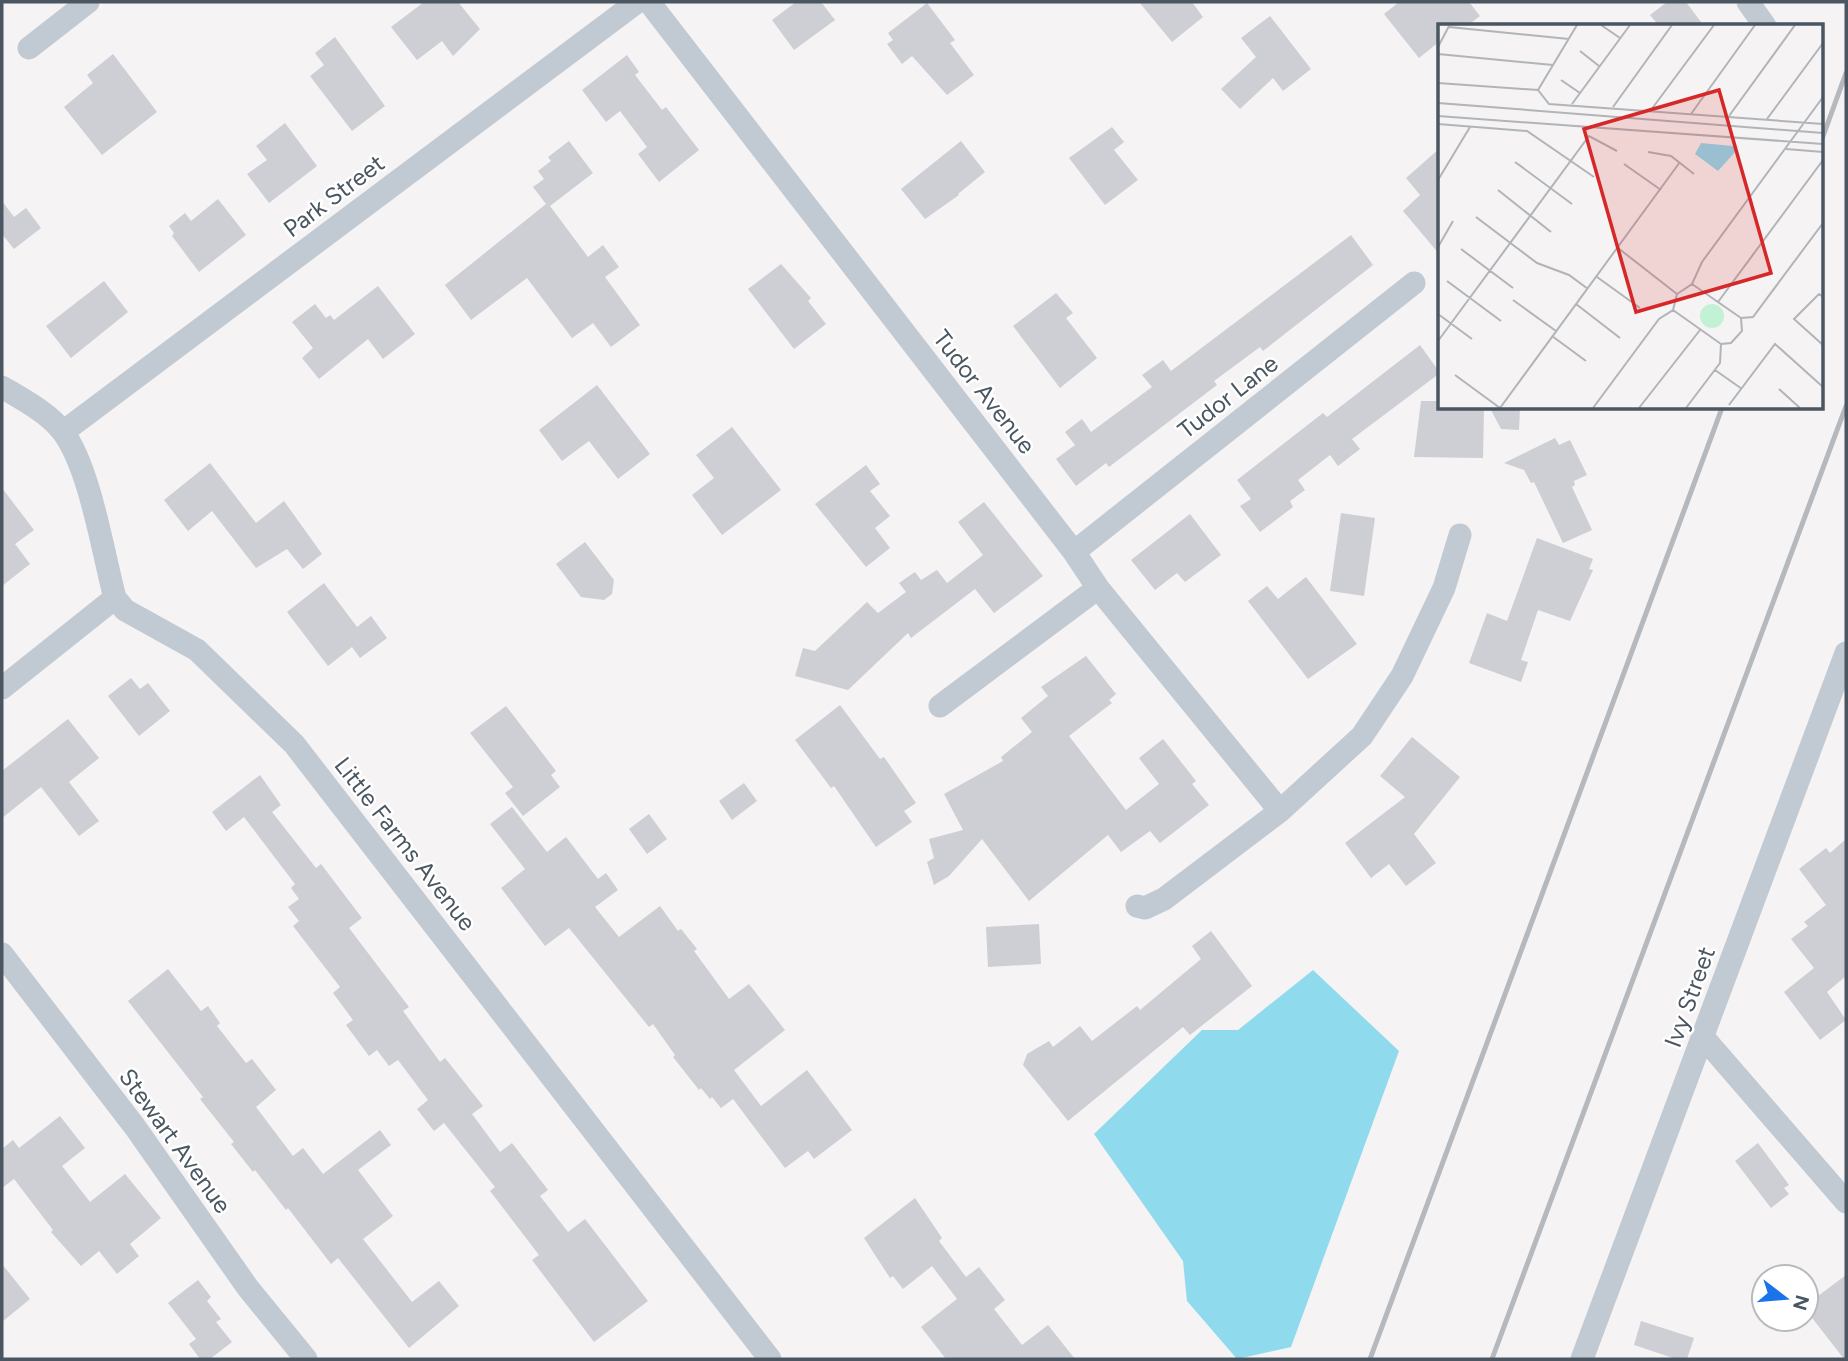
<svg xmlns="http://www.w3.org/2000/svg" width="1848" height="1361" font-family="Figtree,sans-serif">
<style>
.water{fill:#90daee}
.building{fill:#cdcfd5}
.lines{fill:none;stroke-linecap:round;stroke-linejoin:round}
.minor{stroke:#c1cad2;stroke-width:23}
.rail{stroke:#b5b8bd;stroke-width:5}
.labels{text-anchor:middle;stroke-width:5;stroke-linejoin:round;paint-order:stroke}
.street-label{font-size:24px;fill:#4a5661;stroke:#fff}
.inset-road{fill:none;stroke:#b1b4b9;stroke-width:2}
.view{fill:#d62828;fill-opacity:0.15;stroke:#d62828;stroke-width:3.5}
.inset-edge{fill:none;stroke:#4a5661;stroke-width:3.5}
</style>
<rect width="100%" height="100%" fill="#f5f3f3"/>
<path class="water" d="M 1313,970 L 1399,1051 L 1291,1347 L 1237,1359 L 1187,1301 L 1183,1261 L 1094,1134 L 1202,1030 L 1238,1030 Z"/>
<path class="building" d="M 424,2 L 458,2 L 480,29 L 453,56 L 442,41 L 417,60 L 391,27 Z
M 796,2 L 821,2 L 835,20 L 794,50 L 772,20 Z
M 1139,2 L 1192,2 L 1203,17 L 1172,42 Z
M 1399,2 L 1469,2 L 1480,16 L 1467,26 L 1440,26 L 1440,41 L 1419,58 L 1384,14 Z
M 1667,2 L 1686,2 L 1704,26 L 1659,26 L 1650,15 Z
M 927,3 L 955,40 L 950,43 L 974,75 L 947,95 L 912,56 L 902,64 L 887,44 L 893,40 L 888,33 Z
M 1270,16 L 1311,69 L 1283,91 L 1273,78 L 1240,109 L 1221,89 L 1256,57 L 1241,38 Z
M 335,37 L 385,106 L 352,131 L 310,76 L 324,65 L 315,53 Z
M 113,54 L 157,112 L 102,155 L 64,107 L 93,83 L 87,75 Z
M 627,55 L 639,72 L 635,75 L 662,110 L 666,107 L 699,150 L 659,182 L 638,154 L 647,147 L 620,111 L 606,122 L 582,90 Z
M 285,123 L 317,166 L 269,203 L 247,174 L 267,160 L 256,146 Z
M 1112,127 L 1124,142 L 1114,150 L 1138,180 L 1105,205 L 1069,158 Z
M 569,141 L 593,173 L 550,206 L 588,257 L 603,245 L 619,267 L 605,277 L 640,325 L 611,347 L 593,323 L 572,338 L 527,278 L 471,320 L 445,285 L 546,204 L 533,187 L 544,179 L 538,171 L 551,161 L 548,157 Z
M 961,141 L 985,172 L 958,194 L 959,195 L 925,219 L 901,189 Z
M 1440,148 L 1440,255 L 1403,211 L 1420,195 L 1406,178 Z
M 218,199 L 246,235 L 199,272 L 172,236 L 174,233 L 169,226 L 185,213 L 191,221 Z
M 2,201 L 14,217 L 26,208 L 41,228 L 14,249 L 2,234 Z
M 1351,235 L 1373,265 L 1263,351 L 1260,347 L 1214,381 L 1217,385 L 1109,467 L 1106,463 L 1076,486 L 1056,459 L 1075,445 L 1065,432 L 1082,419 L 1091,432 L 1152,387 L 1142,375 L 1163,360 L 1171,371 Z
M 781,264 L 811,298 L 808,301 L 826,324 L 794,349 L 748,289 Z
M 104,281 L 128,312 L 71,358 L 46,326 Z
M 378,286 L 415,334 L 383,359 L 368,339 L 319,379 L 302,358 L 313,348 L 292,322 L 315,304 L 326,318 L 330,315 L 334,320 Z
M 1056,293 L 1073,313 L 1066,318 L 1097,358 L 1060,388 L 1013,326 Z
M 1420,345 L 1440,373 L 1352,439 L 1360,449 L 1338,466 L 1330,455 L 1298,480 L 1305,490 L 1290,501 L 1293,507 L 1260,532 L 1240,506 L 1251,499 L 1237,480 L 1323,413 L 1327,417 Z
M 597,385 L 650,454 L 618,479 L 589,441 L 562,461 L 539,430 Z
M 1421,401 L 1440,401 L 1440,408 L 1484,408 L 1483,458 L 1414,457 Z
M 1490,408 L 1520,408 L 1519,430 L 1501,429 Z
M 732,427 L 781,490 L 722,535 L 692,495 L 714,478 L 696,455 Z
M 1555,438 L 1559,445 L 1570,440 L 1587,475 L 1574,481 L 1575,485 L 1572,487 L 1592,530 L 1563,543 L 1534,482 L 1531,483 L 1524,470 L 1504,463 Z
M 210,463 L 256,523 L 284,501 L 322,554 L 303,569 L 287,549 L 256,568 L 212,511 L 188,531 L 164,500 Z
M 866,465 L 880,484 L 870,491 L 890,516 L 875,528 L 890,548 L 866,567 L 815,504 Z
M 2,488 L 34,530 L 15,544 L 30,564 L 2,586 Z
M 984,502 L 1043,576 L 994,613 L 975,589 L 911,638 L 908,633 L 848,690 L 795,676 L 803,648 L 815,651 L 867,602 L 878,613 L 906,592 L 899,583 L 915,572 L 921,580 L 937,570 L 947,583 L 983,555 L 958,522 Z
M 1341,513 L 1375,518 L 1364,596 L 1330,591 Z
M 1190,514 L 1221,555 L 1185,582 L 1177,573 L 1155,590 L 1131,560 Z
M 1537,538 L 1593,559 L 1589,569 L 1593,570 L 1570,621 L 1538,610 L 1521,660 L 1528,662 L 1521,682 L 1469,663 L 1487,613 L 1507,621 Z
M 585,542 L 614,580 L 612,594 L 604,600 L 581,597 L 556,564 Z
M 1306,577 L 1357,644 L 1308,679 L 1248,601 L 1267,586 L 1278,599 Z
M 324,583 L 357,627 L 371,616 L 387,638 L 360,658 L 352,647 L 328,666 L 287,612 Z
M 1086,656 L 1116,694 L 1109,700 L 1112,703 L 1069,736 L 1126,810 L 1159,784 L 1139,758 L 1163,739 L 1196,781 L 1192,784 L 1209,805 L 1160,843 L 1150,831 L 1121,852 L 1108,835 L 1029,901 L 982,839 L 949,876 L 934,885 L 927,862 L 934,858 L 929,839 L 963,830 L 944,794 L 1003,761 L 1001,757 L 1032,732 L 1021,718 L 1048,696 L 1041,687 Z
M 131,678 L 140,689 L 148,683 L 170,711 L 139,736 L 108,696 Z
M 840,705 L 880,759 L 884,757 L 916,803 L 904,811 L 912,822 L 876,847 L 834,786 L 831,788 L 795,740 Z
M 506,706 L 556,771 L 551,775 L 560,787 L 523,816 L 505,793 L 513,787 L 470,733 Z
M 68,719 L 99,758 L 69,782 L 99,821 L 79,836 L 41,787 L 2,818 L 2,771 Z
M 1412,737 L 1460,777 L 1414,834 L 1436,863 L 1406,886 L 1389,864 L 1371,878 L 1345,843 L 1405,797 L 1380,776 Z
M 260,775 L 281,805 L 272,812 L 316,868 L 321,864 L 362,918 L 349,928 L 409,1007 L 403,1011 L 440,1062 L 445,1058 L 483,1106 L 472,1114 L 500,1152 L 512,1143 L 548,1190 L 540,1196 L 568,1232 L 585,1219 L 648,1301 L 594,1342 L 532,1260 L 539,1255 L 490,1191 L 495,1187 L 444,1123 L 434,1131 L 417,1109 L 428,1100 L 398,1060 L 389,1066 L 377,1050 L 369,1056 L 346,1025 L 353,1020 L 333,993 L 340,987 L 293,926 L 299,921 L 288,907 L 299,899 L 291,888 L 295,884 L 244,817 L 226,831 L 212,812 Z
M 744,783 L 757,801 L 732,820 L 719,801 Z
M 512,807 L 547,852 L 566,837 L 598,879 L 606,873 L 618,890 L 595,907 L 619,937 L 660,906 L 678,931 L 681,929 L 697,949 L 694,951 L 729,999 L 749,984 L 785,1030 L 734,1070 L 761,1106 L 807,1070 L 852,1130 L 814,1159 L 808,1151 L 785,1168 L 733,1099 L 721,1108 L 712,1097 L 710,1099 L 701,1088 L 699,1090 L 673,1057 L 675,1055 L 653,1024 L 649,1027 L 569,928 L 545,946 L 501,888 L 525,869 L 490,824 Z
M 649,814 L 667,839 L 647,854 L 629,829 Z
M 1846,839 L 1846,976 L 1827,992 L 1846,1020 L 1820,1040 L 1784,992 L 1814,968 L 1791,939 L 1808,926 L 1804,922 L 1826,905 L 1799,869 L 1826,848 L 1830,853 Z
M 1039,924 L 1041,964 L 988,967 L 986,927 Z
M 1211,931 L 1252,986 L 1190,1035 L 1183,1027 L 1068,1121 L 1023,1065 L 1027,1054 L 1049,1041 L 1053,1047 L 1080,1026 L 1092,1041 L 1137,1006 L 1140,1010 L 1201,959 L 1192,946 Z
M 168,969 L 201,1011 L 208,1006 L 220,1023 L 217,1026 L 246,1063 L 252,1059 L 276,1090 L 256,1107 L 293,1156 L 303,1148 L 323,1174 L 380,1130 L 391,1145 L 358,1170 L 393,1216 L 363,1239 L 412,1302 L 439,1281 L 459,1306 L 409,1348 L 338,1258 L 331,1264 L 288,1208 L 286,1210 L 255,1170 L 253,1172 L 231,1144 L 234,1142 L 200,1099 L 203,1097 L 128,1001 Z
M 60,1116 L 85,1148 L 62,1166 L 90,1202 L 125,1174 L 161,1218 L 130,1244 L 139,1256 L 117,1274 L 99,1251 L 81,1266 L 51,1232 L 53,1230 L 14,1179 L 2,1188 L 2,1149 L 13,1140 L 19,1148 Z
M 1758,1143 L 1789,1185 L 1784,1188 L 1789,1194 L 1771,1208 L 1735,1161 Z
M 915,1198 L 942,1238 L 939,1241 L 966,1277 L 979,1267 L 1005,1300 L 994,1309 L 1022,1345 L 1048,1325 L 1075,1359 L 946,1359 L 921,1327 L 957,1299 L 932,1266 L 903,1289 L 893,1276 L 890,1278 L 864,1238 Z
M 2,1264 L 30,1299 L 2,1322 Z
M 1846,1275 L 1846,1359 L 1844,1359 L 1806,1310 L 1806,1305 Z
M 198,1280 L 211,1297 L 207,1301 L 221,1319 L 216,1322 L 232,1342 L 210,1359 L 200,1359 L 189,1344 L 196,1339 L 168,1303 Z
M 1641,1321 L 1694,1338 L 1687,1359 L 1676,1359 L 1634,1345 Z"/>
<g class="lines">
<path class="minor" d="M 649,2 L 1074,552 L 1098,588 L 1280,811
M 1748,2 L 1765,26
M 29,48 L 88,2
M 2,387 C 22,399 49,413 63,432 C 90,468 103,553 115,598 L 125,610 L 197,650 L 294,744 L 770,1359
M 63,432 L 637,2
M 1074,552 L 1414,283
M 2,688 L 115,598
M 940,706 L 1098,588
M 1137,906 L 1145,908 L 1164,899 L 1280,811 L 1362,736 L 1402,676 L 1444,588 L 1460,535
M 2,954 L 135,1127 L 248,1288 L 306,1359
M 1703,1037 L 1846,1202
M 1582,1359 L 1846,653"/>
<path class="rail" d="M 1822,139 L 1846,73
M 1370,1359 L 1722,408
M 1492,1359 L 1846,406"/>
</g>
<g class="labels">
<g class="street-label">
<text transform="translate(334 196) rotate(-37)" y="8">Park Street</text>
<text transform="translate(984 392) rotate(52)" y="8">Tudor Avenue</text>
<text transform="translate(1228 397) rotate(-38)" y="8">Tudor Lane</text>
<text transform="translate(405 844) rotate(52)" y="8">Little Farms Avenue</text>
<text transform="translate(1690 997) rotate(-70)" y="8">Ivy Street</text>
<text transform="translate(175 1141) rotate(54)" y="8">Stewart Avenue</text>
</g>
</g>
<g transform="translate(1438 24)">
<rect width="385" height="385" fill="#f5f3f3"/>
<path d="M262 292a12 12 0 1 1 24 0a12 12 0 1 1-24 0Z" fill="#c3f1d5"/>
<path d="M 263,119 L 295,122 L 298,127 L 280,147 L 257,130 Z" fill="#90daee"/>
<path class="inset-road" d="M 163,1 L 182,14M 11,3 L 131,15M 0,23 L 11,2M 142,27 L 161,42M 0,30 L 115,41M 123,56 L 142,69M 0,59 L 100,66M 100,66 L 111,80 L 385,100M 100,66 L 139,1M 0,79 L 385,109M 134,80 L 192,1M 175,83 L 234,1M 213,86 L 276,1M 253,90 L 317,1M 0,92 L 385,120M 291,92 L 357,1M 329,95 L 385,19M 0,100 L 89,107 L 156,153M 348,125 L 385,128M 210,128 L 233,132 L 256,150M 77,138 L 134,180M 186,140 L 223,166M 0,156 L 32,103M 60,166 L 113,208M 38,193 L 99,239 L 131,251 L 150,265M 0,223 L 15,197M 180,224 L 239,270M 23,225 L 75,264M 159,253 L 202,284M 9,257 L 63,297M 254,260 L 303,294M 385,273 L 381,270 L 356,295 L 385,321M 75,276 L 118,307M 280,278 L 385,136M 138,280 L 182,314M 235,286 L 283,320M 0,290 L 34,315M 303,294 L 315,293 L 385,199M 114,312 L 148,337M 0,317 L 151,112 L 179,127M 283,320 L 293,319 L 304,307 L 303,294M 277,346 L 304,365M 17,351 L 62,384M 341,365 L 362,384M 291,381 L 337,320 L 385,363M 62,384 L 242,138M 155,384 L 221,295 L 235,286 L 239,270 L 254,260 L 264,238 L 385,73M 201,384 L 262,306M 248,384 L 282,339 L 283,320"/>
<path class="view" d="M 281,66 L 333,249 L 198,288 L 146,105 Z"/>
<rect width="385" height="385" class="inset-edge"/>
</g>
<rect width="1848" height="1361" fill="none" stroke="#4a5661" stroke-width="7"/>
<g transform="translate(1785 1298) rotate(106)"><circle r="33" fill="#ffffff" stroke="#b7bbc0" stroke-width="2"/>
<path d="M0-5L12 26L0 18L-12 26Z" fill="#1a73e8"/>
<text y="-10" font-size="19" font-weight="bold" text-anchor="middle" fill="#4a5661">N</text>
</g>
</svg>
